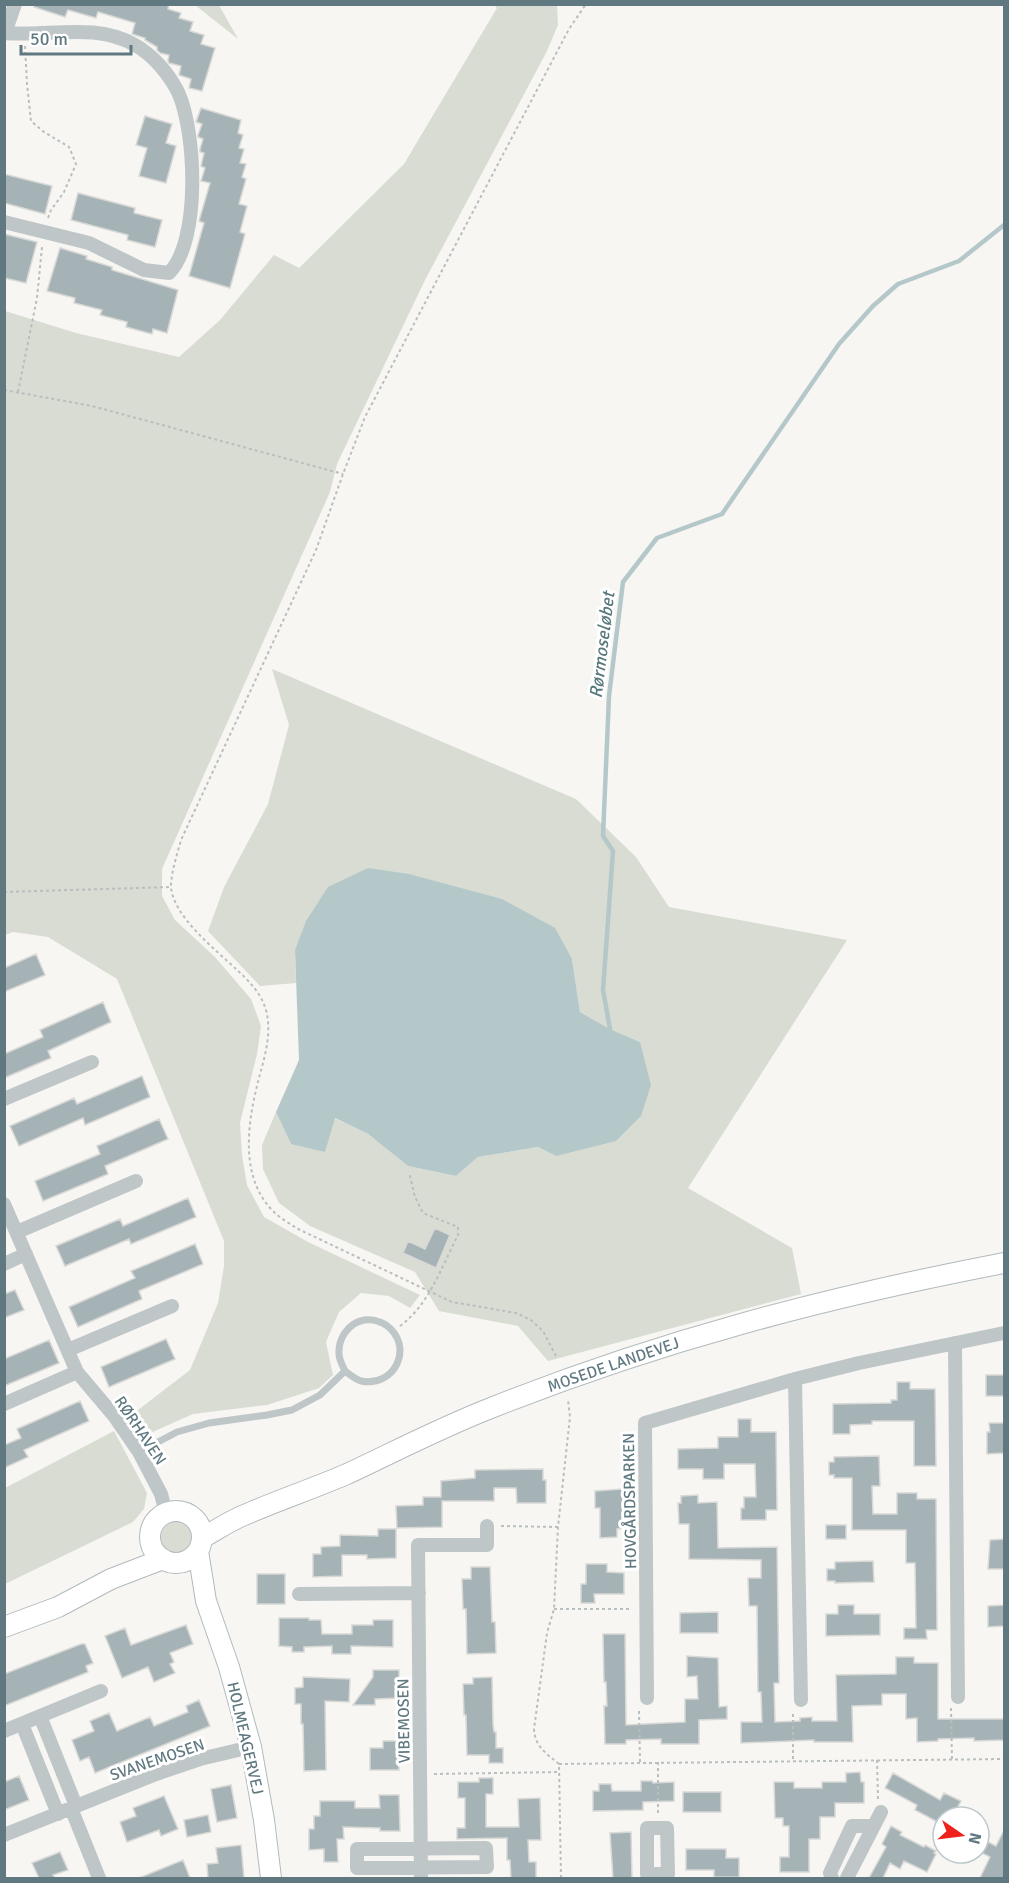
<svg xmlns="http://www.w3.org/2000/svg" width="1009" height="1883" font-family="Signika,sans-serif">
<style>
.green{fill:#d8dcd2}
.water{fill:#b5c8c9}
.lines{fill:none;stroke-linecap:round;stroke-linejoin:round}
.stream{stroke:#b5c8c9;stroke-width:4.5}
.building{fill:#a6b3b6;stroke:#d8d8d6;stroke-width:1.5}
.secondary-casing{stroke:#b1babd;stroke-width:22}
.path{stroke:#b9bebf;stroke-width:2;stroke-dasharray:3 3;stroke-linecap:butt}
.lane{stroke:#bfc6c8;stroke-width:7}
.street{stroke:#bfc6c8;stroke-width:14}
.secondary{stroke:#fff;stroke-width:20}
.labels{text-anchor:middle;stroke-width:6;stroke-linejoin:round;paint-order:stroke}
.street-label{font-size:16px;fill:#607980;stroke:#fff}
.water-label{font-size:18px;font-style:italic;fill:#5a797c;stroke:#fff}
</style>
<rect width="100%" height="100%" fill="#f7f6f3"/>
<path class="green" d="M 195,5 L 219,5 L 238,39 Z
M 494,5 L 557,5 L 558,25 L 547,51 L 425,280 L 337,464 L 330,492 L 162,869 L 162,896 L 175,920 L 215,957 L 251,999 L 261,1026 L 257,1054 L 240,1123 L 242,1155 L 247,1185 L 264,1217 L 308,1242 L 420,1295 L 410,1308 L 389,1296 L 361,1293 L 339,1312 L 326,1342 L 333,1375 L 319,1388 L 267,1405 L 193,1414 L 148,1434 L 138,1410 L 190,1370 L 218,1303 L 224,1266 L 224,1241 L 117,979 L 48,937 L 13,932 L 5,935 L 5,311 L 76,333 L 179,357 L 220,320 L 274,255 L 299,268 L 404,164 L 497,8 Z
M 272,669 L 576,799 L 636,857 L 669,907 L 847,940 L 688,1188 L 792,1248 L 801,1294 L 548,1361 L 518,1326 L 439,1311 L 415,1272 L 310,1226 L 279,1203 L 263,1169 L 262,1145 L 276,1112 L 291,1144 L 334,1118 L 368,1134 L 408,1166 L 456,1176 L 478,1157 L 538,1147 L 556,1156 L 640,1042 L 610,1029 L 580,1012 L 572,959 L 295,950 L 296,983 L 260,986 L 208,931 L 224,887 L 268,804 L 289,725 Z
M 114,1431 L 147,1493 L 144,1509 L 133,1522 L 5,1584 L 5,1488 Z
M161 1538a17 17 0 1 1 34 0a17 17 0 1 1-34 0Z"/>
<path class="water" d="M 368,868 L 409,874 L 502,899 L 555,928 L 572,959 L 580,1012 L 610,1029 L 640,1042 L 651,1085 L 641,1116 L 616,1141 L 556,1156 L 538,1147 L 478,1157 L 456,1176 L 408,1166 L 368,1134 L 335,1118 L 325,1152 L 291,1144 L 276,1112 L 299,1060 L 295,950 L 306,921 L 328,887 Z"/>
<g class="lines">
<path class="stream" d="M 610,1029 L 603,990 L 613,851 L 603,836 L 609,696 L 623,582 L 657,538 L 722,514 L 839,344 L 873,306 L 898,284 L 959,261 L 1004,225"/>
</g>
<path class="building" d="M 35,4 L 169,4 L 168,9 L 181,13 L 179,18 L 193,22 L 190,31 L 204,35 L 201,44 L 215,48 L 202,91 L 189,88 L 191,79 L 179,75 L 181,66 L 169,63 L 168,61 L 169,55 L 160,53 L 157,50 L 157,47 L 145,40 L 145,38 L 132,34 L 135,23 L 98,12 L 96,18 L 68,10 L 65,17 L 34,7 Z
M 201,108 L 241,120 L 238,133 L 243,135 L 239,148 L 244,149 L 240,163 L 246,164 L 242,177 L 246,179 L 239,204 L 247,206 L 240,232 L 245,234 L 230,288 L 189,276 L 204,223 L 199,221 L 210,183 L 201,181 L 205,168 L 201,166 L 204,153 L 200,152 L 200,149 L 203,139 L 198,137 L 198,135 L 202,124 L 196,122 Z
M 145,116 L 172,124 L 166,143 L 176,146 L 166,183 L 139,176 L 147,148 L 136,145 Z
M 4,174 L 52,186 L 45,214 L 4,203 Z
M 78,193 L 135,208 L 134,213 L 162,220 L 155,247 L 127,240 L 128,235 L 71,220 Z
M 4,234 L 37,242 L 26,283 L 4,278 Z
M 60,248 L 87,256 L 86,259 L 112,267 L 112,270 L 178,290 L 167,333 L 153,329 L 152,334 L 126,327 L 127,322 L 100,315 L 102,310 L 74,303 L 75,298 L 47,291 Z
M 36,954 L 45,975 L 4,992 L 4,968 Z
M 103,1002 L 111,1022 L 48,1051 L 51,1058 L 4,1078 L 4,1054 L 43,1037 L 40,1030 Z
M 142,1076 L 150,1097 L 85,1125 L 83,1118 L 19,1146 L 10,1126 L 74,1098 L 77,1104 Z
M 159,1119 L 168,1139 L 105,1166 L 108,1174 L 43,1201 L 35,1181 L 100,1154 L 97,1146 Z
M 188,1198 L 196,1217 L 131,1244 L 129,1239 L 65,1266 L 56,1246 L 120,1219 L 123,1226 Z
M 435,1228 L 450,1235 L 436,1268 L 403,1253 L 408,1241 L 425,1249 Z
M 195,1244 L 203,1264 L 139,1291 L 142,1299 L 78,1327 L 69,1307 L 135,1278 L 131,1271 Z
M 15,1290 L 24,1310 L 4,1318 L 4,1294 Z
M 166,1339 L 175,1359 L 109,1387 L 101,1367 Z
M 49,1340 L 59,1363 L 4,1386 L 4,1359 Z
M 986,1375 L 1005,1375 L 1005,1396 L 986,1396 Z
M 897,1382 L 910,1382 L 910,1389 L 935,1389 L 936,1466 L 914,1466 L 914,1421 L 872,1421 L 872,1424 L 850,1425 L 850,1434 L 833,1434 L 833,1404 L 891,1403 L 891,1400 L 897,1400 Z
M 80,1401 L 89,1421 L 24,1450 L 28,1457 L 4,1468 L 4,1445 L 21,1438 L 17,1429 Z
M 738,1419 L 751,1419 L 751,1432 L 776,1432 L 777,1510 L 766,1510 L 766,1520 L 741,1520 L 741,1508 L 744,1508 L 744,1497 L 756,1497 L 755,1464 L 724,1464 L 724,1479 L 703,1479 L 703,1469 L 678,1469 L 678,1449 L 718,1448 L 718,1437 L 738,1437 Z
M 989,1423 L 1005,1423 L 1005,1453 L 987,1454 L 987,1432 L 990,1432 Z
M 879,1456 L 880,1486 L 872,1486 L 873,1514 L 897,1514 L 897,1493 L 917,1493 L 917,1499 L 936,1499 L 937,1630 L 926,1630 L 927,1639 L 904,1639 L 904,1628 L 916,1628 L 915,1563 L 906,1563 L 906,1530 L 852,1530 L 852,1478 L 834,1478 L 834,1475 L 829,1475 L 829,1462 L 834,1462 L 834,1457 Z
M 543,1469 L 543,1480 L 546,1480 L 546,1503 L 517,1503 L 516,1488 L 494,1488 L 494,1501 L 442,1501 L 442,1527 L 397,1528 L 396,1506 L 423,1505 L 423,1497 L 441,1497 L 441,1481 L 475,1478 L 475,1470 Z
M 623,1489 L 624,1528 L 617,1529 L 617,1537 L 600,1538 L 600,1508 L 595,1508 L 595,1491 Z
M 698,1495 L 698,1503 L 717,1502 L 718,1548 L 777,1547 L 779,1683 L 774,1683 L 775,1722 L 800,1721 L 800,1718 L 812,1717 L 812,1721 L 837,1721 L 836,1675 L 896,1674 L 896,1657 L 914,1657 L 914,1663 L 938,1663 L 938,1719 L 1005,1719 L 1005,1740 L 974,1741 L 974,1738 L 938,1739 L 938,1741 L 917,1742 L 917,1718 L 906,1719 L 906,1694 L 882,1694 L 882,1705 L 852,1706 L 853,1742 L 814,1742 L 814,1740 L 741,1743 L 741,1722 L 762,1722 L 761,1692 L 758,1692 L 757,1606 L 749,1606 L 748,1578 L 761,1578 L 761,1560 L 689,1559 L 689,1524 L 679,1524 L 678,1503 L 681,1503 L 681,1496 Z
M 826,1525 L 846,1525 L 846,1539 L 826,1539 Z
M 378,1529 L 396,1529 L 396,1558 L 367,1559 L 367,1555 L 342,1555 L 342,1576 L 313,1577 L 313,1554 L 321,1554 L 321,1547 L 340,1546 L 340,1535 L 378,1536 Z
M 1005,1539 L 1005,1569 L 988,1569 L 990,1540 Z
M 873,1561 L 874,1582 L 835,1583 L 835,1581 L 827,1581 L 827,1569 L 835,1569 L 835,1562 Z
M 586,1564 L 607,1564 L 607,1572 L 624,1573 L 624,1594 L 594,1594 L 595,1603 L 581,1603 L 581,1584 L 586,1584 Z
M 471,1567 L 490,1567 L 492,1622 L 495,1622 L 496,1653 L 467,1654 L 466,1609 L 463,1609 L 462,1579 L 471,1579 Z
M 257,1574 L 285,1574 L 285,1604 L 257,1604 Z
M 838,1605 L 854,1605 L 854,1614 L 880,1614 L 880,1635 L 826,1636 L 826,1614 L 838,1614 Z
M 1005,1605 L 1005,1626 L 988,1627 L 988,1606 Z
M 718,1612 L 718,1633 L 680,1633 L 680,1613 Z
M 279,1618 L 309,1618 L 309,1620 L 321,1620 L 322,1634 L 352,1634 L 352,1625 L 373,1625 L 373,1620 L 393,1620 L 393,1647 L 351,1646 L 351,1654 L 332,1654 L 332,1646 L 304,1647 L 304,1652 L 292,1652 L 292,1647 L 279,1646 Z
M 186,1625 L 193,1644 L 170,1653 L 174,1662 L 170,1664 L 175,1673 L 154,1682 L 148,1667 L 122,1678 L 105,1636 L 125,1628 L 131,1645 Z
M 603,1634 L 625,1634 L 626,1725 L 685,1722 L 685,1699 L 698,1699 L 697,1676 L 687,1677 L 687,1656 L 718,1658 L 719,1707 L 727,1706 L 727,1719 L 699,1720 L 699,1744 L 661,1744 L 661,1739 L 626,1740 L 626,1744 L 605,1744 L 604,1706 L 607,1706 L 606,1682 L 604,1682 Z
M 81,1644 L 85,1644 L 93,1663 L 86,1666 L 88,1672 L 4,1706 L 4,1674 Z
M 373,1670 L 399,1670 L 399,1698 L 375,1699 L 375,1705 L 353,1705 L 373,1677 Z
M 303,1677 L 350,1679 L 349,1702 L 325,1701 L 326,1770 L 304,1771 L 303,1724 L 301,1724 L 301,1704 L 295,1704 L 295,1688 L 303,1687 Z
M 492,1677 L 493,1724 L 494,1732 L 496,1732 L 496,1748 L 503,1748 L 503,1763 L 489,1763 L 489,1755 L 467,1755 L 466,1715 L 464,1715 L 463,1684 L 473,1684 L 473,1678 Z
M 199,1700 L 210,1726 L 95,1773 L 89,1757 L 80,1761 L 72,1740 L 94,1731 L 90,1721 L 109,1713 L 117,1731 L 150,1717 L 154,1726 L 188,1712 L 186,1706 Z
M 383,1741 L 396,1741 L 396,1747 L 398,1747 L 399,1770 L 370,1770 L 370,1748 L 383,1748 Z
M 860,1772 L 861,1782 L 864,1782 L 864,1803 L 835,1803 L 835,1817 L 820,1817 L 820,1839 L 809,1839 L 809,1872 L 780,1872 L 780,1857 L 789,1857 L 789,1826 L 783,1826 L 783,1818 L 775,1818 L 774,1782 L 794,1782 L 794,1788 L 822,1788 L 822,1782 L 846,1782 L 846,1773 Z
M 893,1773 L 940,1800 L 944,1793 L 961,1801 L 952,1817 L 943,1817 L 943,1825 L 915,1810 L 917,1805 L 885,1788 Z
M 19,1776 L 29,1800 L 4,1810 L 4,1782 Z
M 479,1778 L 493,1778 L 493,1794 L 486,1794 L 486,1827 L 519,1827 L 518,1799 L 540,1798 L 541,1840 L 528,1840 L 529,1862 L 536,1862 L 536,1878 L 511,1878 L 510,1860 L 507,1860 L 507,1838 L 457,1839 L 457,1828 L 465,1828 L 465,1798 L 458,1798 L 458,1782 L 479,1782 Z
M 641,1781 L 652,1781 L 653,1783 L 674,1782 L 674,1801 L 643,1802 L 643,1810 L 593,1811 L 593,1791 L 599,1791 L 599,1784 L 611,1784 L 612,1791 L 641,1791 Z
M 231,1785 L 237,1818 L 217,1822 L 211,1789 Z
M 683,1792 L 721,1792 L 721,1812 L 683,1812 Z
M 379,1795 L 399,1795 L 400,1831 L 380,1831 L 380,1828 L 343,1827 L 344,1839 L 337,1839 L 338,1862 L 324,1862 L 324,1849 L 309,1850 L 309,1829 L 314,1829 L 314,1816 L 320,1816 L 320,1801 L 355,1801 L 355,1808 L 380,1808 Z
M 164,1796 L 178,1829 L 161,1836 L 159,1830 L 127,1842 L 120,1822 L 136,1816 L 133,1808 Z
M 208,1815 L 211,1832 L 187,1837 L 184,1820 Z
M 891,1826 L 902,1832 L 900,1835 L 924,1847 L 925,1845 L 936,1851 L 934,1853 L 936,1854 L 927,1872 L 904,1861 L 900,1869 L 890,1863 L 883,1878 L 869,1878 L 886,1847 L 882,1844 Z
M 1005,1828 L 1005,1878 L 980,1878 L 990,1857 L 982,1853 L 988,1842 L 996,1846 Z
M 631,1832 L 632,1878 L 613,1878 L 610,1833 Z
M 241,1845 L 244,1878 L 208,1878 L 207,1864 L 218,1863 L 216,1848 Z
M 686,1849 L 726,1849 L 726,1858 L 739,1858 L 739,1877 L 714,1877 L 714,1870 L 686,1870 Z
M 60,1852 L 68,1870 L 53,1875 L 55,1878 L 39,1878 L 32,1863 Z
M 183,1860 L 190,1878 L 139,1878 Z"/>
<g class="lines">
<g class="secondary-casing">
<path id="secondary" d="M150 1537a26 26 0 1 1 52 0a26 26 0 1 1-52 0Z
M 202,1538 C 215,1531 228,1522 242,1516 C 276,1501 312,1489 347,1474 C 394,1452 442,1427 491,1408 C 659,1341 827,1297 1004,1263
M 198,1551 L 206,1601 L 229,1667 L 251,1747 L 264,1820 L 271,1878
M 4,1627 L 58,1607 L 111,1579 L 163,1559"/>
</g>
<path class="path" d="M 25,46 L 27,84 L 31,121 L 44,132 L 69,147 L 76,164 L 64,192 L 51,210 L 48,218
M 4,390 L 92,406 L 343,474
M 18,392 L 37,298 L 42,247
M 4,892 L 171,887
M 400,1326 C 429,1305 442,1266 458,1235 L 458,1227 L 423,1213 L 415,1197 L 409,1172
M 556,1356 L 543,1331 L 531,1320 L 516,1313 L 452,1302 L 296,1228 C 289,1223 280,1218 274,1212 C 238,1177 248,1120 259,1078 C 265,1056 272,1033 266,1010 C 261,993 249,981 237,970 C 216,950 171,915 171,885 C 172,869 177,855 181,840 L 316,550 L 343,474 L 365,417 L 569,29 L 586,4
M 501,1526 L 558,1527
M 554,1609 L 632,1609
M 951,1708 L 952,1759
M 639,1711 L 640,1762
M 793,1759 L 793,1711
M 877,1760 L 878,1799
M 658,1762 L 658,1813
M 559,1764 L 1004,1759
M 434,1774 L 560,1772
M 561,1878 L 559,1764 C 546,1753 535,1747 534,1729 L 547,1633 L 554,1609 L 558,1527 L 570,1417 L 568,1400"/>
<path class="lane" d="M 139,1452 L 177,1432 L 209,1423 L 267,1415 L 292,1410 L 320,1395 L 345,1371 C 343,1366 339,1360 339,1354 C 338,1339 348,1323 364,1320 C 371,1319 380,1321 386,1325 C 415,1346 395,1388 361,1381 C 355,1379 350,1375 345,1371"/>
<path class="street" d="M 4,33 C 48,37 95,22 135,45 C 153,55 169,74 178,92 C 196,131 201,241 169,273 L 144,270 L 89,243 L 4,222
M 5,33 L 15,4
M 4,1099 L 92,1062
M 4,1204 L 77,1372 L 115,1417 L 139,1452 L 161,1494 L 166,1513
M 17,1232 L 136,1181
M 4,1264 L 26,1254
M 955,1343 L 958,1697
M 68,1350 L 172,1306
M 795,1379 L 801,1700
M 4,1404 L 77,1372
M 299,1594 L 419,1593
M 647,1698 L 645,1423 L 795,1379 L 859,1363 L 1004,1333
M 40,1716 L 76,1806
M 22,1724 L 58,1814
M 4,1731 L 101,1691
M 71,1808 L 99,1878
M 647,1828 L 667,1828 L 668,1874 L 647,1874 Z
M 4,1835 L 156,1774 L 200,1759 L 251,1747
M 486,1848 L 487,1867 L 357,1868 L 357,1849 Z
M 421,1878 L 418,1545 L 487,1545 L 487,1526
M 832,1878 L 830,1873 L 852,1826 L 874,1826
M 847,1878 L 881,1812"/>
<use href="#secondary" class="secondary"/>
</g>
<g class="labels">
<g class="street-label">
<text transform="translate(613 1364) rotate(-19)" y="6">MOSEDE LANDEVEJ</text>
<text transform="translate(141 1430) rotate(56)" y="6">RØRHAVEN</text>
<text transform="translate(629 1501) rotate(-91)" y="6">HOVGÅRDSPARKEN</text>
<text transform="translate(403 1721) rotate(-91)" y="6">VIBEMOSEN</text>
<text transform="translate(246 1738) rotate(77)" y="6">HOLMEAGERVEJ</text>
<text transform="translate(157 1759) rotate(-19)" y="6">SVANEMOSEN</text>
</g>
<g class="water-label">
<text transform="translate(602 645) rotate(-83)" y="6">Rørmoseløbet</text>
</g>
</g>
<rect width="1009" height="1883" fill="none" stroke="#607980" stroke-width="12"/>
<g transform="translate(961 1835) rotate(104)"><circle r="28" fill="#ffffff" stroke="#bfc9cc" stroke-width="1.5"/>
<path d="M0-4.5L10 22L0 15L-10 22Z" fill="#ee211c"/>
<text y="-9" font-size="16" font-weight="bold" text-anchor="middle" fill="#607980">N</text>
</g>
<path d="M21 45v9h110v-9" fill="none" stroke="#607980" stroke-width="3"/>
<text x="30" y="45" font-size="18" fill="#607980" stroke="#ffffff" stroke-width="4.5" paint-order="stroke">50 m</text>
</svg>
